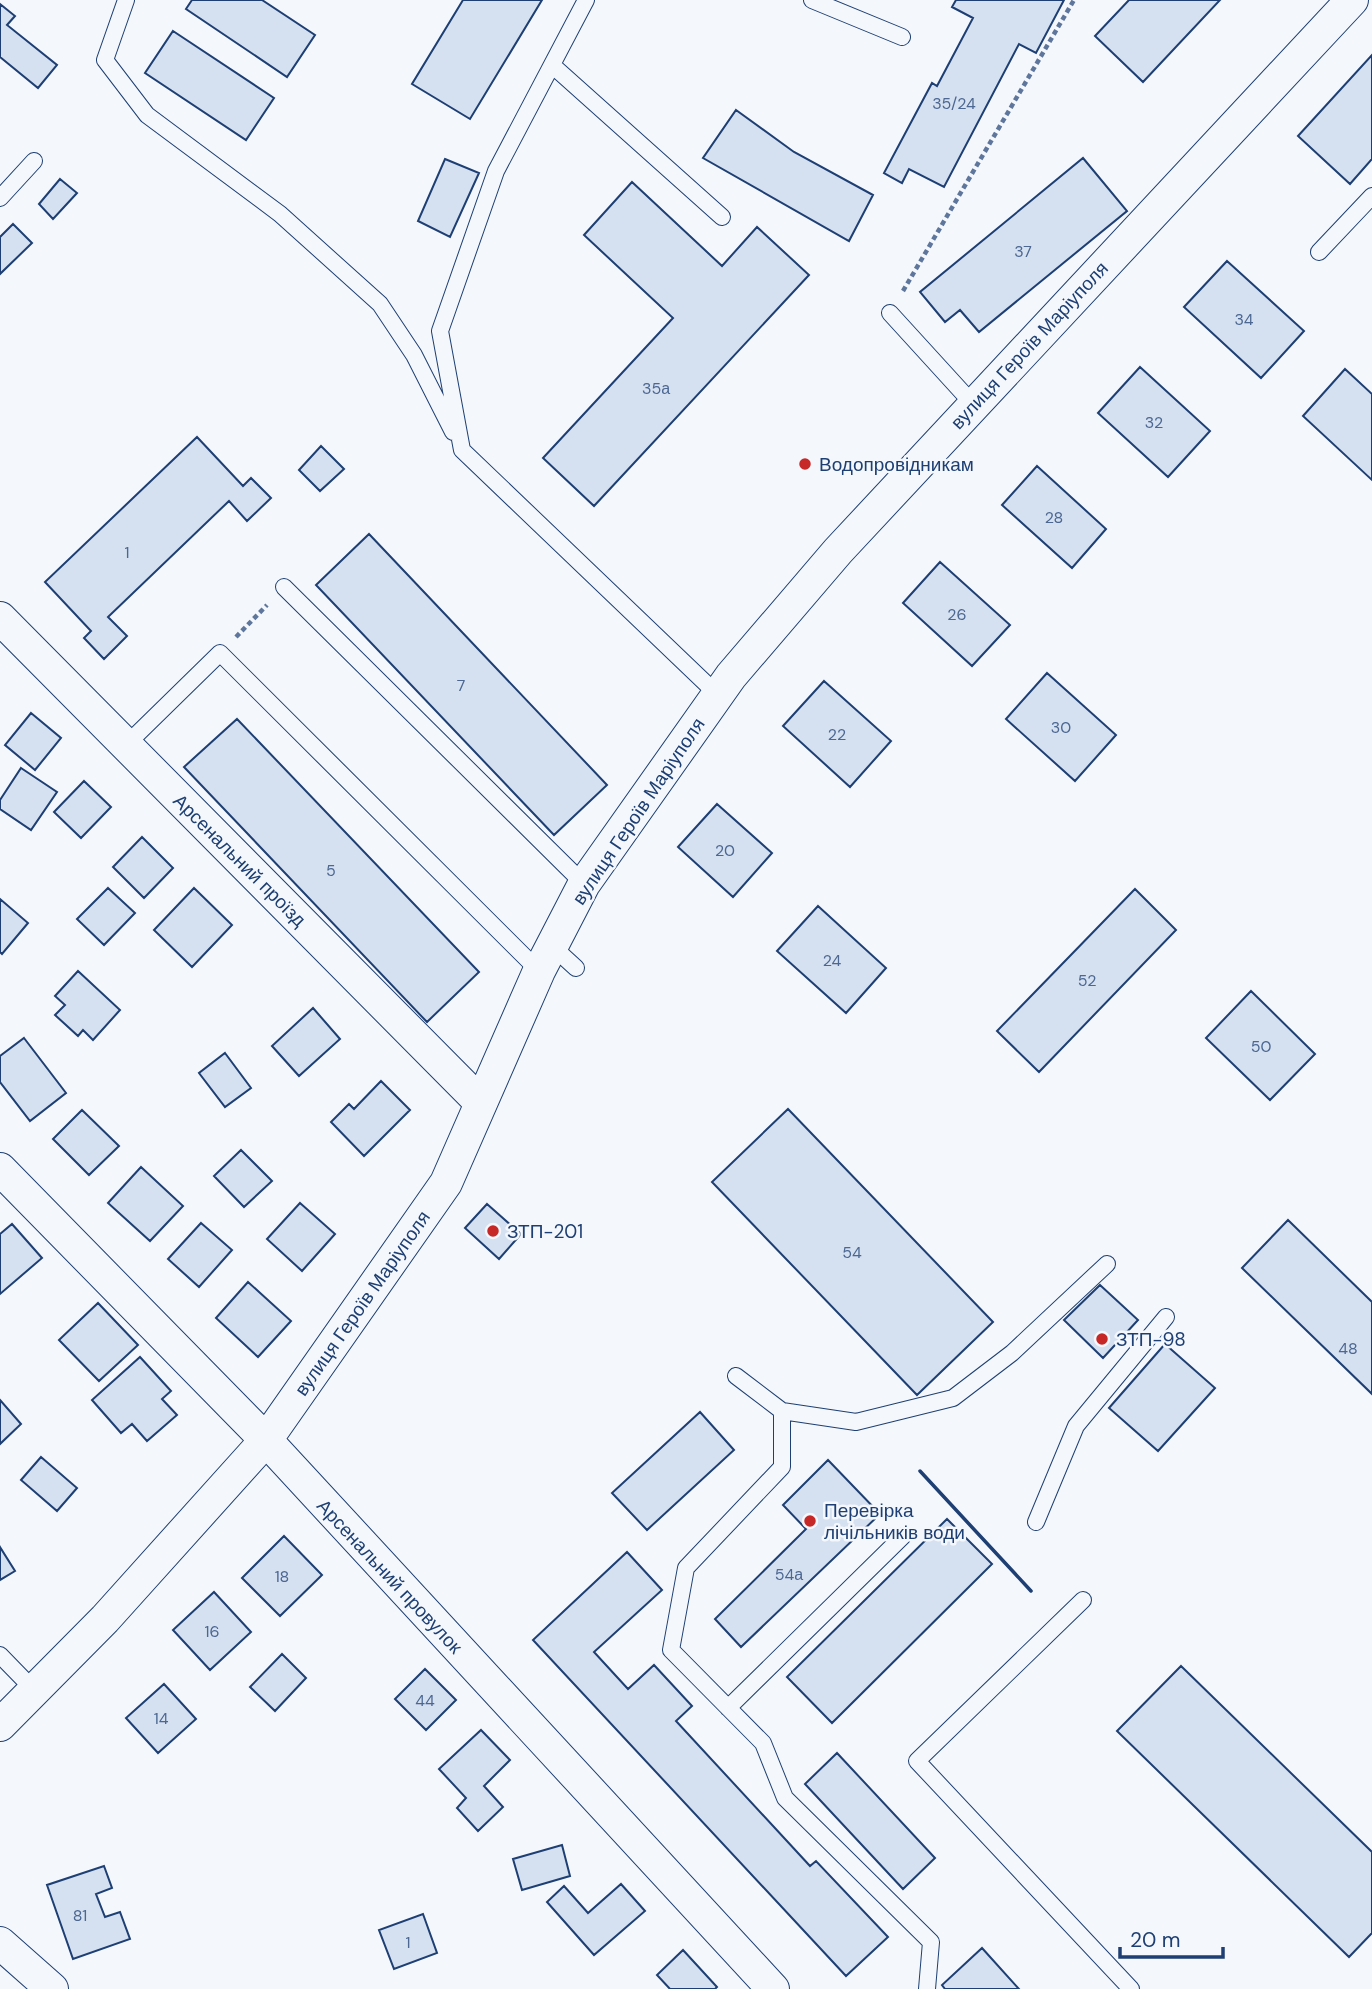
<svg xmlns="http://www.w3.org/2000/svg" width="1372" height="1989" font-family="'DM Sans',sans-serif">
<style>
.building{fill:#d5e0f0;stroke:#1d3f73;stroke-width:2}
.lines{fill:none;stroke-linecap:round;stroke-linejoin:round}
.lane-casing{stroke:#1d3f73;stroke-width:18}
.street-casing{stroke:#1d3f73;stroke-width:34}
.path{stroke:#5e769c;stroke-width:4.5;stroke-dasharray:5 3.5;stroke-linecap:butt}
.lane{stroke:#f4f7fb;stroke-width:16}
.street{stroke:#f4f7fb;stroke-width:32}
.wall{stroke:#1d3f73;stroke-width:3.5}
.poi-dot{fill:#c62828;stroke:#f4f7fb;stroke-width:2.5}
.labels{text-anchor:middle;stroke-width:5;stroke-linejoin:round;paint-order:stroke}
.number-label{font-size:16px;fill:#4b6792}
.street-label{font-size:19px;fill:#1d3f73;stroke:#f4f7fb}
.poi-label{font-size:19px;fill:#1d3f73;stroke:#f4f7fb;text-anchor:start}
</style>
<rect width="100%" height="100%" fill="#f4f7fb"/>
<path class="building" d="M 192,0 L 262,0 L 315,35 L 287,77 L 186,9 Z
M 463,0 L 542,0 L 470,119 L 412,84 Z
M 956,0 L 1064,0 L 1036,53 L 1019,44 L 944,187 L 909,169 L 902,183 L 884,173 L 932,83 L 937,86 L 973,18 L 952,7 Z
M 1129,0 L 1220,0 L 1143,82 L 1095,36 Z
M 0,4 L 15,16 L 7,25 L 57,65 L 38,88 L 0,57 Z
M 173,31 L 274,98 L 246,140 L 145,73 Z
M 1372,55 L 1372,159 L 1350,184 L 1298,136 Z
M 736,110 L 794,152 L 873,195 L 849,241 L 703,158 Z
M 1083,158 L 1127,211 L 979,332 L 960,310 L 945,322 L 920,292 Z
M 445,159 L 479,173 L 450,237 L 418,221 Z
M 60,179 L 77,193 L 53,219 L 39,204 Z
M 632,182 L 722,266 L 757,227 L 809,275 L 594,506 L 543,458 L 673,318 L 584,235 Z
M 13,224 L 32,243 L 0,274 L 0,237 Z
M 1227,261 L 1304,331 L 1261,378 L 1184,307 Z
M 1140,367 L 1210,431 L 1168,477 L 1098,413 Z
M 1345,369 L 1372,394 L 1372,480 L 1303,416 Z
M 197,437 L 243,486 L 251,478 L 271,498 L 247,521 L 229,501 L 108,617 L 127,636 L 104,659 L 84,638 L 91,631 L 45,582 Z
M 321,446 L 344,469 L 320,491 L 299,470 Z
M 1037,466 L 1106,529 L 1072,568 L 1002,505 Z
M 369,534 L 607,785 L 554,835 L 316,585 Z
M 940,562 L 1010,625 L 972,666 L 903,603 Z
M 1047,673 L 1116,735 L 1075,781 L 1006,719 Z
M 824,681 L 891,741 L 850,787 L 783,726 Z
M 31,713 L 61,738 L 35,770 L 5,745 Z
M 237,719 L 479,972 L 427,1022 L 184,767 Z
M 21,768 L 57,792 L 31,830 L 0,809 L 0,800 Z
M 84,781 L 111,807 L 81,838 L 54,812 Z
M 717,804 L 772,853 L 733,897 L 678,847 Z
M 142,837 L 173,868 L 144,898 L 113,867 Z
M 108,888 L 135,913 L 104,945 L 77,919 Z
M 194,888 L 232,925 L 192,967 L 154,930 Z
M 1135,889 L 1176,930 L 1039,1072 L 997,1031 Z
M 0,899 L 28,923 L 2,954 L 0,952 Z
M 818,906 L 886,968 L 846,1013 L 777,951 Z
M 78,971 L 120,1010 L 93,1040 L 83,1030 L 78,1036 L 55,1015 L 65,1005 L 55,996 Z
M 1251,991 L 1315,1054 L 1270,1100 L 1206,1038 Z
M 313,1008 L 340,1039 L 299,1076 L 272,1046 Z
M 24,1038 L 66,1093 L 30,1121 L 0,1082 L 0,1056 Z
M 225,1053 L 251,1088 L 225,1107 L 199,1073 Z
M 381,1081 L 410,1110 L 364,1156 L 331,1122 L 349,1104 L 354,1109 Z
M 788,1109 L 993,1322 L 917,1395 L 712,1182 Z
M 82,1110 L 119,1146 L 89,1175 L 53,1139 Z
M 241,1150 L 272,1181 L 244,1207 L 214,1176 Z
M 141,1167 L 183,1206 L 150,1241 L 108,1203 Z
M 300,1203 L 335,1234 L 302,1271 L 267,1239 Z
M 487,1204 L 521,1234 L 499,1259 L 465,1228 Z
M 1288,1220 L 1372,1302 L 1372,1394 L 1242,1268 Z
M 201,1223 L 232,1250 L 199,1287 L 168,1259 Z
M 12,1224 L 42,1258 L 0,1294 L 0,1234 Z
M 248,1282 L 291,1321 L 258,1357 L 216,1318 Z
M 1100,1285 L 1138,1320 L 1103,1358 L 1064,1320 Z
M 98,1303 L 138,1345 L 99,1381 L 59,1340 Z
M 1165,1344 L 1215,1388 L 1158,1451 L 1109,1408 Z
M 140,1357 L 171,1391 L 162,1399 L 177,1415 L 147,1441 L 132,1424 L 121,1433 L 92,1400 Z
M 0,1400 L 21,1424 L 0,1444 Z
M 700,1412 L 734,1450 L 647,1530 L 612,1493 Z
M 41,1457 L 77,1488 L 57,1511 L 21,1480 Z
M 828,1460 L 880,1514 L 741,1647 L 715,1619 L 806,1529 L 783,1505 Z
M 947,1519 L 992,1564 L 832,1723 L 787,1677 Z
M 284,1536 L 322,1575 L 280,1616 L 242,1578 Z
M 0,1547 L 15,1571 L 0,1580 Z
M 627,1552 L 662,1590 L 594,1652 L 628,1689 L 654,1665 L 692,1706 L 676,1721 L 810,1866 L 816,1861 L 888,1937 L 846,1976 L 533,1640 Z
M 214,1592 L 251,1632 L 210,1670 L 173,1630 Z
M 282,1654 L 306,1678 L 275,1711 L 250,1687 Z
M 1181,1666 L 1372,1852 L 1372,1933 L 1349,1957 L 1117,1731 Z
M 425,1669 L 456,1700 L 426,1730 L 395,1699 Z
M 164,1684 L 196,1719 L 158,1753 L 126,1718 Z
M 481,1730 L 510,1760 L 484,1786 L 503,1807 L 478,1831 L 457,1808 L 466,1798 L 439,1769 Z
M 837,1753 L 935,1858 L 903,1889 L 805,1784 Z
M 562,1845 L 570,1876 L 522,1890 L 513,1859 Z
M 104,1866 L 112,1888 L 96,1894 L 105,1917 L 120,1912 L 130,1939 L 73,1959 L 47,1885 Z
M 621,1884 L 645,1911 L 594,1955 L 547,1902 L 564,1886 L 588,1913 Z
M 423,1914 L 437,1953 L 394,1969 L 379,1930 Z
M 982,1948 L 1019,1989 L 945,1989 L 942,1985 Z
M 683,1950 L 717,1987 L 715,1989 L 670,1989 L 657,1975 Z"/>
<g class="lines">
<g class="lane-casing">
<path id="lane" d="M 126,0 L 105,60 L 147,115 L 280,214 L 380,304 L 414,355 L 453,432
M 586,0 L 496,171 L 440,331 L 462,450 L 718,695
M 812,0 L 902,37
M 552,65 L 722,217
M 0,198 L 34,161
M 1319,252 L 1372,196
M 890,313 L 973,404
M 284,587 L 584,884
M 126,745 L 220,653 L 539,971
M 552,946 L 576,968
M 736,1376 L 782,1411 L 856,1422 L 953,1398 L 1012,1353 L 1107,1264
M 782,1411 L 782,1467 L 686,1568 L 671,1650 L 763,1743 L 785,1798 L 931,1942 L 927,1989
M 1036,1522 L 1076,1426 L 1166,1317
M 1083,1600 L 917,1761 L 1131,1989
M 0,1655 L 35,1691
M 728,1708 L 903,1536"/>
</g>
<g class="street-casing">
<path id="street" d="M 0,618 L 480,1102
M 0,1169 L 266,1440 L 773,1989
M 0,1725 L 105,1619 L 266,1440 L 446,1183 L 539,971 L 584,884 L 731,676 L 838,551 L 1352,0
M 0,1943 L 52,1989"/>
</g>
<path class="path" d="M 903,291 L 1074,0
M 236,637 L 267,605"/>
<use href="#lane" class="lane"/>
<use href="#street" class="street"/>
<path class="wall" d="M 920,1471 L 1031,1591"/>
</g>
<g class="poi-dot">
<circle cx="805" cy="464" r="7"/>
<circle cx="493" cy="1231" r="7"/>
<circle cx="1102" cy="1339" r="7"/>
<circle cx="810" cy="1521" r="7"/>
</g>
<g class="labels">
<g class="number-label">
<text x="954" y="109">35/24</text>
<text x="1023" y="257">37</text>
<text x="1244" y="325">34</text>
<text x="656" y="394">35а</text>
<text x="1154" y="428">32</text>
<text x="1054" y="523">28</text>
<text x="127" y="558">1</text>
<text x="957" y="620">26</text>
<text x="461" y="691">7</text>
<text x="1061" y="733">30</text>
<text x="837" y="740">22</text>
<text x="725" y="856">20</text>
<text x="331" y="876">5</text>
<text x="832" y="966">24</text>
<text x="1087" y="986">52</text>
<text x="1261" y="1052">50</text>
<text x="852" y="1258">54</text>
<text x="1348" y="1354">48</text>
<text x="789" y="1580">54а</text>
<text x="282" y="1582">18</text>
<text x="212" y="1637">16</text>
<text x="425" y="1706">44</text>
<text x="161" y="1724">14</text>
<text x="80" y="1921">81</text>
<text x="408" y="1948">1</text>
</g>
<g class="street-label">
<text transform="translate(1029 345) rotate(-47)" y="7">вулиця Героїв Маріуполя</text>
<text transform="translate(638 811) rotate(-56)" y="7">вулиця Героїв Маріуполя</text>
<text transform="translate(240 860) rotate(45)" y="7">Арсенальний проїзд</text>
<text transform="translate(362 1303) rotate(-55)" y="7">вулиця Героїв Маріуполя</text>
<text transform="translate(390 1576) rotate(47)" y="7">Арсенальний провулок</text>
</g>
<g class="poi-label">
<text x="819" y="471">Водопровідникам</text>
<text x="507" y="1238">ЗТП-201</text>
<text x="1116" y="1346">ЗТП-98</text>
<text x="824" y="1517">Перевірка<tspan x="824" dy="22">лічільників води</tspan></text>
</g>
</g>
<path d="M1120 1947v10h103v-10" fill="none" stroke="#1d3f73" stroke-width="3.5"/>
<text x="1130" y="1947" font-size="21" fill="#1d3f73" stroke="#f4f7fb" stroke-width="5" paint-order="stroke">20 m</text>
</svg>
